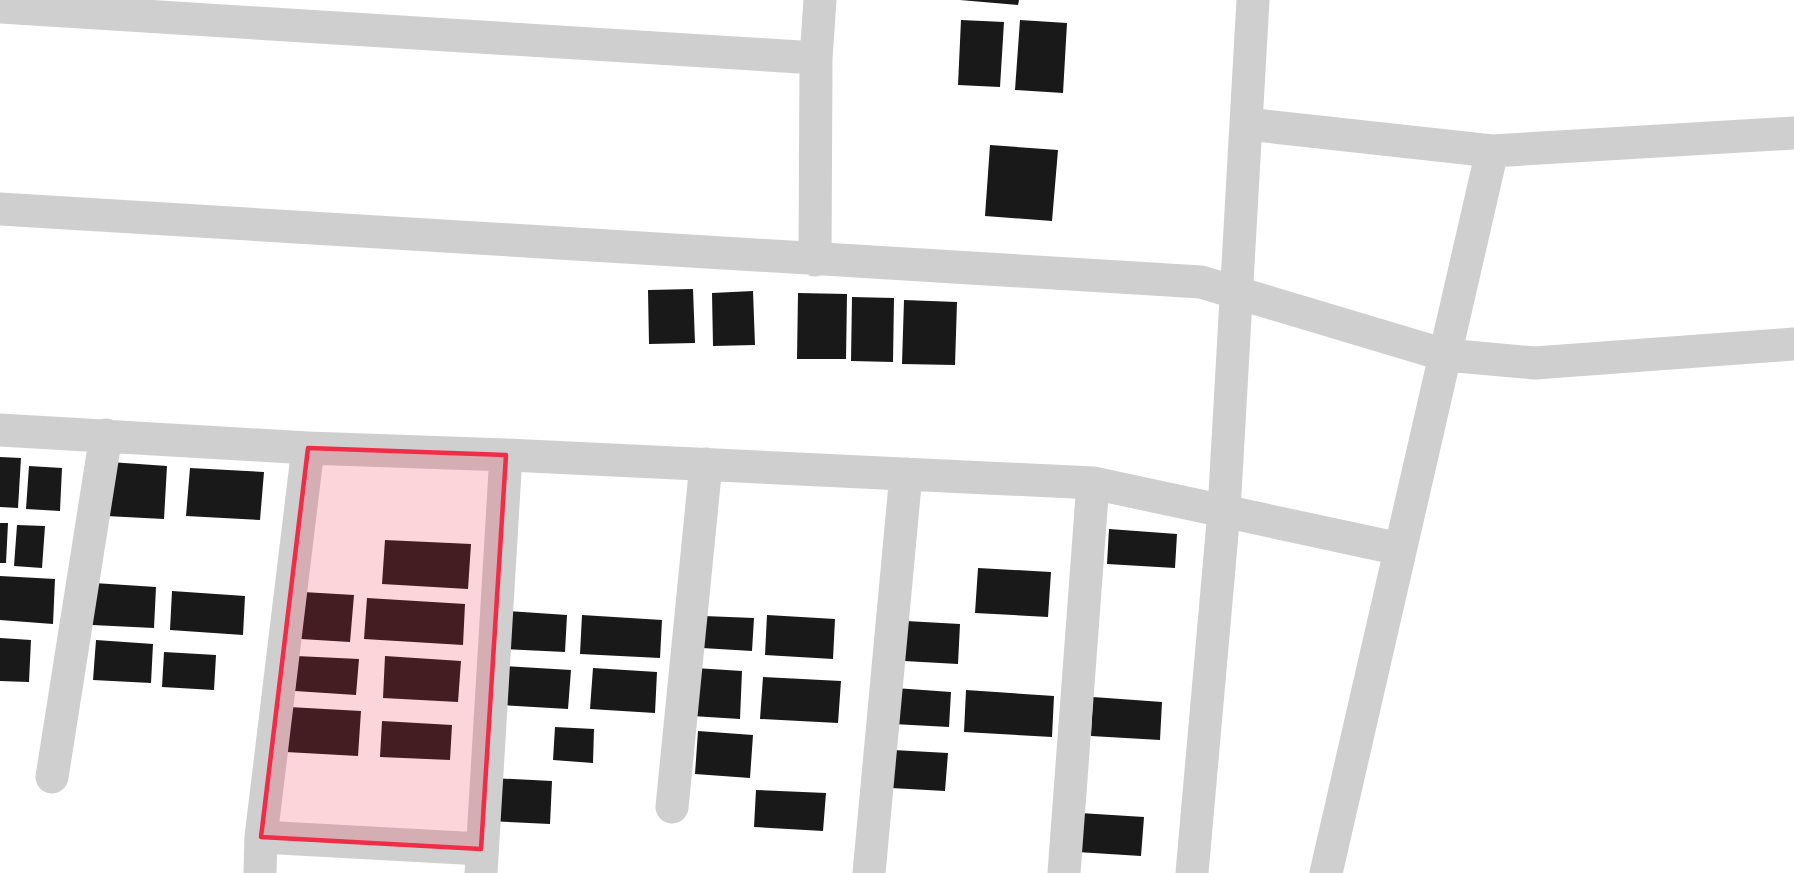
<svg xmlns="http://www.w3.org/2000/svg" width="1794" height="873" font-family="Helvetica,sans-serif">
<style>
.building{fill:#191919}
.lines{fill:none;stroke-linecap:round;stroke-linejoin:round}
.minor{stroke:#cfcfcf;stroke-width:33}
.marked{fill:#f12c47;fill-opacity:0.2;stroke:#f12c47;stroke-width:4.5;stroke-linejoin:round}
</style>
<rect width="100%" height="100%" fill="#fff"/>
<path class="building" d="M 960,0 L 1019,0 L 1018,5 Z
M 961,20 L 1004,22 L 1000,87 L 958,85 Z
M 1020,20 L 1067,23 L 1063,93 L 1015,90 Z
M 990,145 L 1058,150 L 1052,221 L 985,216 Z
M 693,289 L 695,343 L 649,344 L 648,290 Z
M 753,291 L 755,345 L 713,346 L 712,293 Z
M 798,293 L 847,294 L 846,359 L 797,359 Z
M 852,297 L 894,298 L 893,362 L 851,361 Z
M 904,300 L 957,302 L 955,365 L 902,364 Z
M 0,457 L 21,458 L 18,508 L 0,507 Z
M 110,462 L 167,466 L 164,519 L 106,516 Z
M 29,466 L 62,468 L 60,511 L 26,509 Z
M 190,468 L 264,472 L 260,520 L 186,516 Z
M 0,523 L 8,523 L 6,563 L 0,563 Z
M 17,525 L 45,526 L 42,568 L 14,566 Z
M 1109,529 L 1177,534 L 1175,568 L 1107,564 Z
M 385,540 L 471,544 L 468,589 L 382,584 Z
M 978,568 L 1051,572 L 1048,617 L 975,613 Z
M 0,576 L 55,579 L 53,624 L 0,620 Z
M 94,583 L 156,587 L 154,628 L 92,625 Z
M 172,591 L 245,596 L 243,635 L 170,630 Z
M 303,592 L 354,595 L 350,642 L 301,639 Z
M 367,598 L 465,604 L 463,645 L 364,639 Z
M 507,611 L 567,615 L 565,652 L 504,649 Z
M 582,615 L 662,620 L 660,658 L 580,654 Z
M 767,615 L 835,619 L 833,659 L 765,655 Z
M 704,616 L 754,618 L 752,651 L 702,648 Z
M 906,621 L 960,624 L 958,664 L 904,661 Z
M 0,638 L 31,640 L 29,682 L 0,681 Z
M 96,640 L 153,644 L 151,683 L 93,680 Z
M 164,652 L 216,655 L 214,690 L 162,687 Z
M 296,656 L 359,659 L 356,695 L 295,691 Z
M 385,656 L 461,661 L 458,702 L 383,698 Z
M 503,666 L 571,670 L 568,709 L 500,705 Z
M 593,668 L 657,672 L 655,713 L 590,709 Z
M 695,668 L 742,671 L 740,719 L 692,716 Z
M 763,677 L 841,681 L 838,723 L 760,719 Z
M 895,688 L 951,692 L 949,727 L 893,724 Z
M 966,690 L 1054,696 L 1052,737 L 964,732 Z
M 1093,697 L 1162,702 L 1160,740 L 1091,736 Z
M 289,707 L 361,711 L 358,756 L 286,752 Z
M 382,721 L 452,725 L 450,760 L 380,757 Z
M 555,727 L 594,729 L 593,763 L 553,760 Z
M 698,731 L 753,735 L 750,778 L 695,774 Z
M 893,750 L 948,753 L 945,791 L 891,788 Z
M 491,778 L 552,781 L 550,824 L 488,821 Z
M 756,790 L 826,793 L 823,831 L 754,827 Z
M 1080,813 L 1144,817 L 1141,856 L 1077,852 Z"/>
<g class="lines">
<path class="minor" d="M 0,7 L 816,58
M 1247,124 L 1492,151
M 0,209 L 1201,282 L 1445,355 L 1535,363 L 1794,344
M 815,260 L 816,58 L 820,0
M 0,430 L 308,448 L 506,455 L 1093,483 L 1400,549
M 52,777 L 106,435
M 672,807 L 706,464
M 261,837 L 481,849
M 260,873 L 261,837 L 308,448
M 481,873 L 506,455
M 869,873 L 906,474
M 1064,873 L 1093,483
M 1192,873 L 1224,511 L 1253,0
M 1326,873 L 1492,151 L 1794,133"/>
</g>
<path class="marked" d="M 308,448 L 506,455 L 481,849 L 261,837 Z"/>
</svg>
